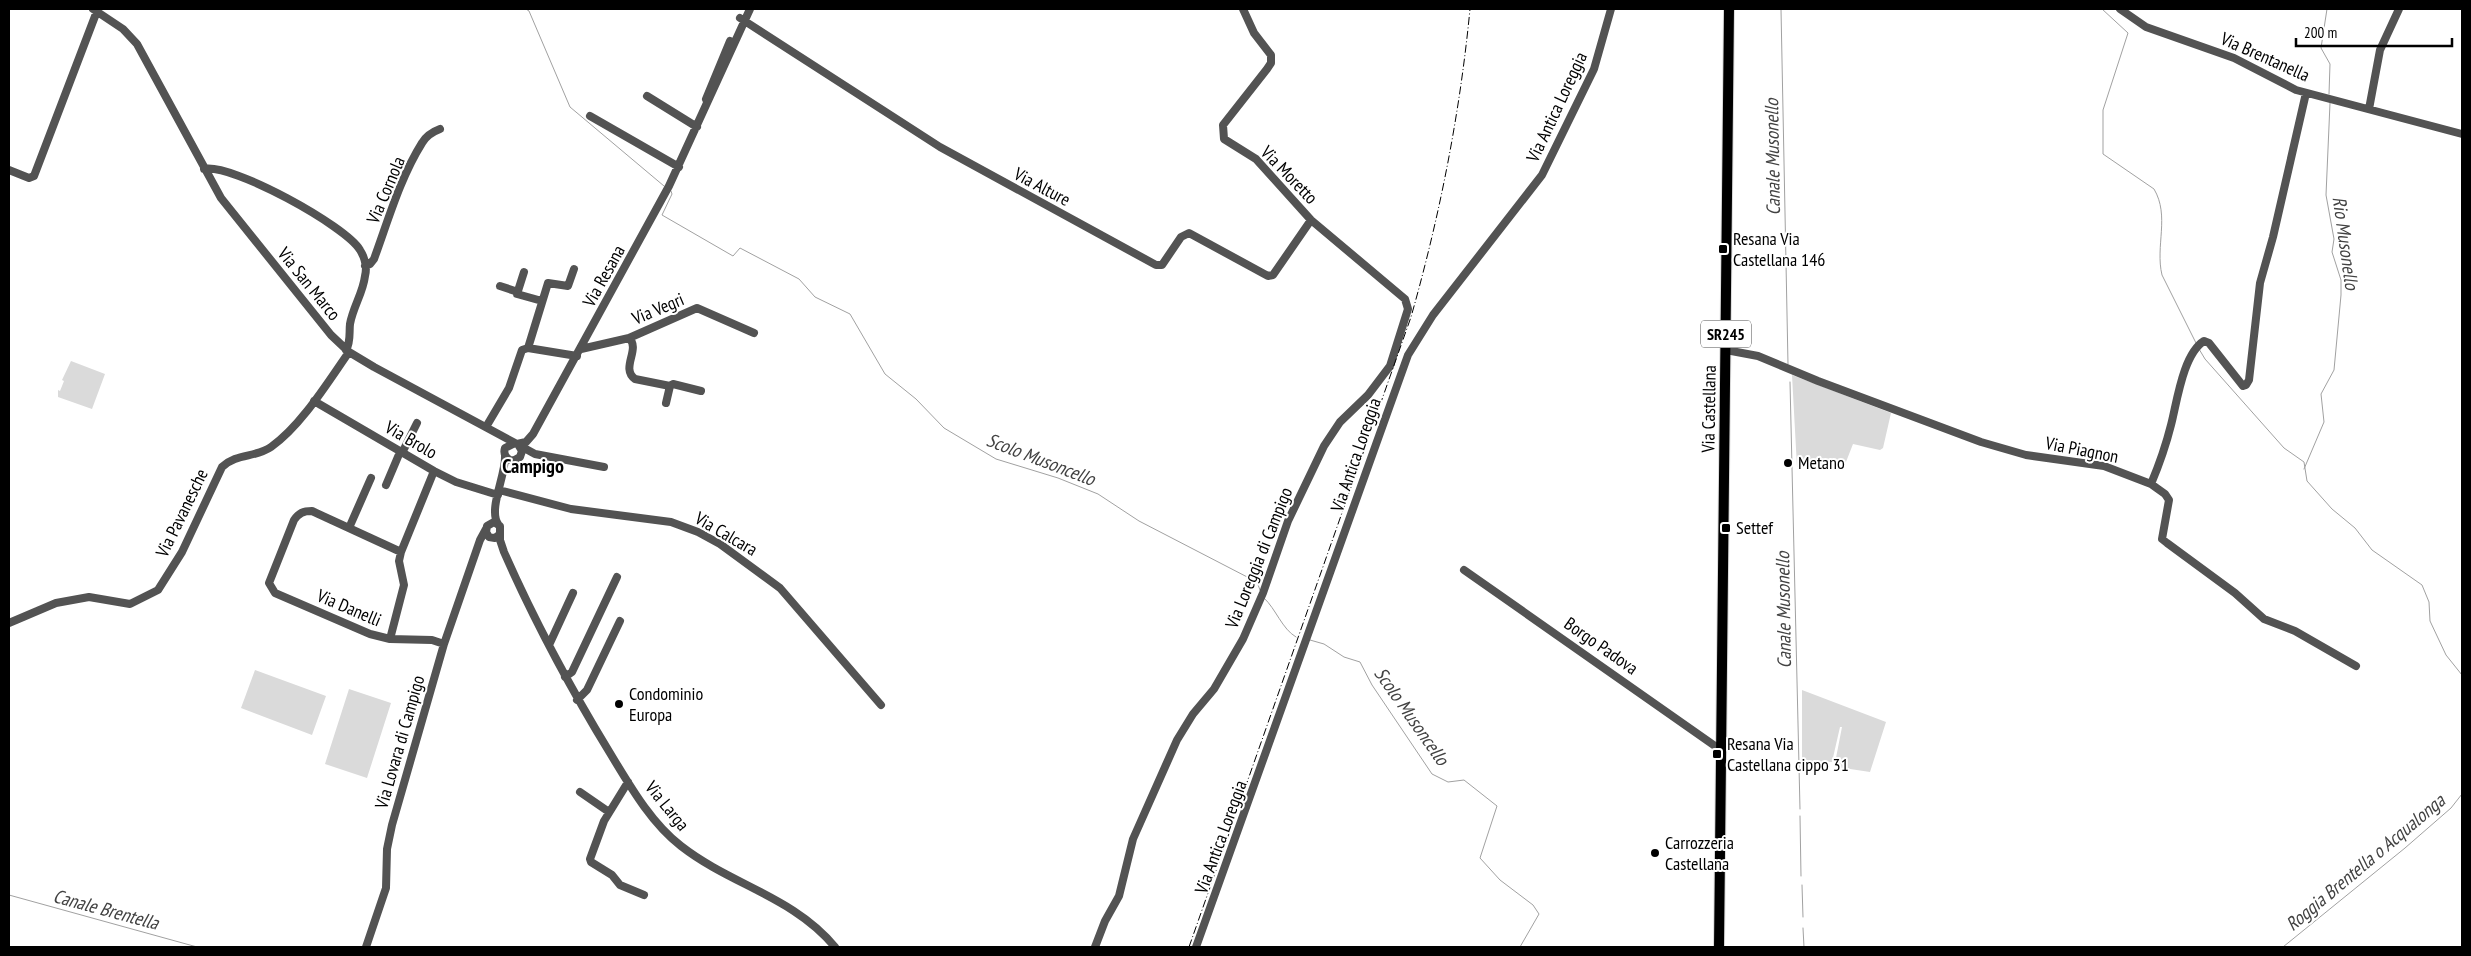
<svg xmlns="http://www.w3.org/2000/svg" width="2471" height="956" font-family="'PT Sans Narrow',sans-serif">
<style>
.green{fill:#dadada}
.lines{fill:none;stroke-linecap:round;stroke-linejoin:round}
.stream{stroke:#a1a1a1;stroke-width:1}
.major-casing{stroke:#dbdbdb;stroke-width:12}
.minor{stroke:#535353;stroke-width:8}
.major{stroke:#000;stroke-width:10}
.rail{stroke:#000;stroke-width:1;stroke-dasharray:8 2.5 1 2.5;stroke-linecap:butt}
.poi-dot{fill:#000;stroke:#fff;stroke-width:2}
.labels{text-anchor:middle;stroke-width:4;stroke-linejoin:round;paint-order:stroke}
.shield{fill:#fff;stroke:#4c4c4c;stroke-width:1}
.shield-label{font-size:16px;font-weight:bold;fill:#000}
.street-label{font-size:18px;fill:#000;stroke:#fff}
.poi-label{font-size:18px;fill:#000;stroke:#fff;text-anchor:start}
.water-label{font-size:19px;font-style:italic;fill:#424242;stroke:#fff}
.quarter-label{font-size:20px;font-weight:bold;fill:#000;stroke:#fff}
</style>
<rect width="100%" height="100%" fill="#fff"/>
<path class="green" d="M 71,361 L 105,374 L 92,409 L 58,397 L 58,390 L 60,391 L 64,381 L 62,380 Z
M 1792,375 L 1891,413 L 1883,448 L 1880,450 L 1853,444 L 1844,467 L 1797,467 Z
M 255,670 L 326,696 L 312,735 L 241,708 Z
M 349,689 L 391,703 L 367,778 L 325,764 Z
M 1802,690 L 1886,722 L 1870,772 L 1837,767 L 1835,763 L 1842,727 L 1840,727 L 1832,762 L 1802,763 Z"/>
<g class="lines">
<path class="stream" d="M 526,9 L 529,11 L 570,107 L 664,186
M 1781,9 L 1788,364
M 2102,9 L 2128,33 L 2103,110 L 2103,154 L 2154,189 C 2170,216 2155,246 2162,275 L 2196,343
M 2327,9 L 2321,48 L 2330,64 L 2329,94
M 671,191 L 672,194 L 662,215 L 733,256 L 740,248 L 799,279 L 815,297 L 850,314 L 885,374 L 916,399 L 944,428 L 996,459 L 1058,478 L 1098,494 L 1139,521 L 1253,580 L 1257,582 L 1260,590
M 2199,349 L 2205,359 L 2284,448 L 2304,462 L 2307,481 L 2332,509 L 2355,528 L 2372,550 L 2422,585 L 2429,602 L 2430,621 L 2446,655 L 2462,675
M 1790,382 L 1800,809
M 2304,469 L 2324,422 L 2321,394 L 2334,370 L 2341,295 L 2341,280 L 2332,252 L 2334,239 L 2326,195 L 2330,103
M 1264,598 C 1276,609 1282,629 1296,637
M 1310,640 L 1324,644 L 1344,657 L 1360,662 L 1372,685 L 1432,774 L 1448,782 L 1464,780 L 1497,806 L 1480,858 L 1500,880 L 1533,905 L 1539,914 L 1520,947
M 1800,816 L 1801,876
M 1802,885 L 1803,917
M 9,895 L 197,947
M 1803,928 L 1804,947
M 2283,947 L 2405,848 L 2451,808 L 2462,794"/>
<g class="major-casing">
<path id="major" d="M 1719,947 L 1729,9"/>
</g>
<path class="minor" d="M 93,9 L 123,29 L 137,44 L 221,198 L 331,335 L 349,352 L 374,367 L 515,443
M 2120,9 L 2146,27 L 2234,58 L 2296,90 L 2462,134
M 740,18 L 940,147 L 1156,265 L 1162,265 L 1181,237 L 1189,233 L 1268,276 L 1273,275 L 1311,220
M 647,96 L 697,127
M 706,99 L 730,41
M 2369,109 L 2380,50 L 2399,9
M 590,116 L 679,167
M 204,169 C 232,163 346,226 360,250 C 365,258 367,268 365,276 C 363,293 353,307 350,324 C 349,332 351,342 346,350
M 9,170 L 29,178 L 34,176 L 97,11
M 365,266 L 370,264 L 374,259 C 388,221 400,178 422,143 C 426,136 432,132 440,129
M 524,272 L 517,294 L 542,301
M 500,286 L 518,292
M 629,338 L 697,308 L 754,333
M 528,348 L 548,283 L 568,286 L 574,269
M 581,349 L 629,338 C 641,349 620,368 635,379 L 670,386
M 1726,350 L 1758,356 L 1818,381 L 1981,442 L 2026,455 L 2104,466 L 2151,484 L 2165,494 L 2169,500 L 2162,539 L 2167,543 L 2235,593 L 2264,619 L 2295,631 L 2356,666
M 314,401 L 434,471 L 456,482 L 498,495
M 666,403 L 670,386 L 673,384 L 701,391
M 486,427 L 509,388 L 522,350 L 528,348 L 577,356
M 517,444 L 526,442 L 533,434 L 669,186 L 750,9
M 519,446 L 522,451 L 520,457 L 513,461 C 506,459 503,454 505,448 L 515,443 L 535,454 L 604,467
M 402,453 L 417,423
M 2151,484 C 2159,465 2166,445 2171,425 C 2177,402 2183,354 2204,341 L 2209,343 L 2243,386 L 2246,385 L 2249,380 L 2260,283 L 2273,237 L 2306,93
M 386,485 L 400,452
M 499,490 L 571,509 L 671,522 L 698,532 L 720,544 L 780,588 L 881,705
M 498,524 C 488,509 506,475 505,456
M 349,528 L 371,478
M 499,535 L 495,538 L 489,537 L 486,532 L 487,526 L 494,522 L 500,526 L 500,540 L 504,552 C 535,622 571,689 610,753 C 630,786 651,823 681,846 C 731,885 794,897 835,947
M 401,552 L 312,511 C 303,511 299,513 294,520 L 269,583 L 275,593 L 370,634 L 390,639 L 432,640 L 444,644
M 1464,570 L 1715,746 L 1721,747
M 9,623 L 56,603 L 89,597 L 130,604 L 158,590 L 182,552 L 222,467 C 237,453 255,458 271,447 C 301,426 328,382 349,352
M 390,639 L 404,585 L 399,561 L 401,552 L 434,471
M 549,645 L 573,593
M 565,677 L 572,672 L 617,577
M 577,700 L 587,690 L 620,621
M 628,782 L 604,821 L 590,859 L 591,862 L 612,875 L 620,885 L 644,895
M 580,792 L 609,812
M 366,947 L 386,888 L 387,849 L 392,825 L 444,644 L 480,540 L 486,529
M 1095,947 L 1105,921 L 1119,896 L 1133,839 L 1177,740 L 1193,714 L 1214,689 L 1243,639 L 1263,593 L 1288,521 L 1324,446 L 1340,422 L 1368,395 L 1390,366 L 1408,309 L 1405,299 L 1311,220 L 1256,159 L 1224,139 L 1223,125 L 1267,69 L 1271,63 L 1271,55 L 1254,33 L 1243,9
M 1196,947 L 1408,355 L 1433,315 L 1542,175 L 1594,69 L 1611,9"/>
<use href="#major" class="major"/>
<path class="rail" d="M 1189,947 L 1411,317 C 1440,215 1460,113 1470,9"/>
</g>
<g class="poi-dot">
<rect x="1718" y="244" width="10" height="10" rx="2.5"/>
<circle cx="1788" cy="463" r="5"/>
<rect x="1721" y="523" width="10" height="10" rx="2.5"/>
<circle cx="619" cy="704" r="5"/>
<rect x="1712" y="749" width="10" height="10" rx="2.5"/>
<circle cx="1655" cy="853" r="5"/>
</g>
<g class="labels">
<rect class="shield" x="1701" y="320.5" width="50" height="27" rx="4"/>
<g class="shield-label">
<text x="1726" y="340">SR245</text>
</g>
<g class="street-label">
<text transform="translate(2265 57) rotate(24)" y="6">Via Brentanella</text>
<text transform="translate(1557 107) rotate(-65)" y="6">Via Antica Loreggia</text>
<text transform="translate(1289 175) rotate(46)" y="6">Via Moretto</text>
<text transform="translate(1042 187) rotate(28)" y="6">Via Alture</text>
<text transform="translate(386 190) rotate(-67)" y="6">Via Cornola</text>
<text transform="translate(604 276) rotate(-61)" y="6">Via Resana</text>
<text transform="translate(309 284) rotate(51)" y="6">Via San Marco</text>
<text transform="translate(658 309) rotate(-23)" y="6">Via Vegri</text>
<text transform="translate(1709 409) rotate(-89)" y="6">Via Castellana</text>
<text transform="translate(411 440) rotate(30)" y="6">Via Brolo</text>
<text transform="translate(2082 450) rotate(11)" y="6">Via Piagnon</text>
<text transform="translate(1356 455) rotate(-71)" y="6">Via Antica Loreggia</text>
<text transform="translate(182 513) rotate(-64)" y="6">Via Pavanesche</text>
<text transform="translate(726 534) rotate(30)" y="6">Via Calcara</text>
<text transform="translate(1259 558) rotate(-68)" y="6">Via Loreggia di Campigo</text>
<text transform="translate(349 608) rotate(23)" y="6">Via Danelli</text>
<text transform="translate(1601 646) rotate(35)" y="6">Borgo Padova</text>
<text transform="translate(400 742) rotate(-74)" y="6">Via Lovara di Campigo</text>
<text transform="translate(667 806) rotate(51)" y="6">Via Larga</text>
<text transform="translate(1221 837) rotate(-70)" y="6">Via Antica Loreggia</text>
</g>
<g class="poi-label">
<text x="1733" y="245">Resana Via<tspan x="1733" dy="21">Castellana 146</tspan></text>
<text x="1798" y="469">Metano</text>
<text x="1736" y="534">Settef</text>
<text x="629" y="700">Condominio<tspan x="629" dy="21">Europa</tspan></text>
<text x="1727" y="750">Resana Via<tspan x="1727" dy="21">Castellana cippo 31</tspan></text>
<text x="1665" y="849">Carrozzeria<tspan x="1665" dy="21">Castellana</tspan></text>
</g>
<g class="water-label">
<text transform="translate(1772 157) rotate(-91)" y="7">Canale Musonello</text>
<text transform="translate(2346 243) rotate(82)" y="7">Rio Musonello</text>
<text transform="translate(1041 459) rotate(21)" y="7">Scolo Musoncello</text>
<text transform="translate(1783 610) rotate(-91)" y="7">Canale Musonello</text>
<text transform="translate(1412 716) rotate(55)" y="7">Scolo Musoncello</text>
<text transform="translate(2365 862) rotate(-40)" y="7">Roggia Brentella o Acqualonga</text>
<text transform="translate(106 909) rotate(15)" y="7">Canale Brentella</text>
</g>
<g class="quarter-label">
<text x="533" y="473">Campigo</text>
</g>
</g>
<rect width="2471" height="956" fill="none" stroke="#000000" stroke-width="20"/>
<path d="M2296 38v8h156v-8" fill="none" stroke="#000000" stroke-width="2.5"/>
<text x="2304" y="38" font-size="15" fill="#000000" stroke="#ffffff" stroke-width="4" paint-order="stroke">200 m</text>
</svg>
